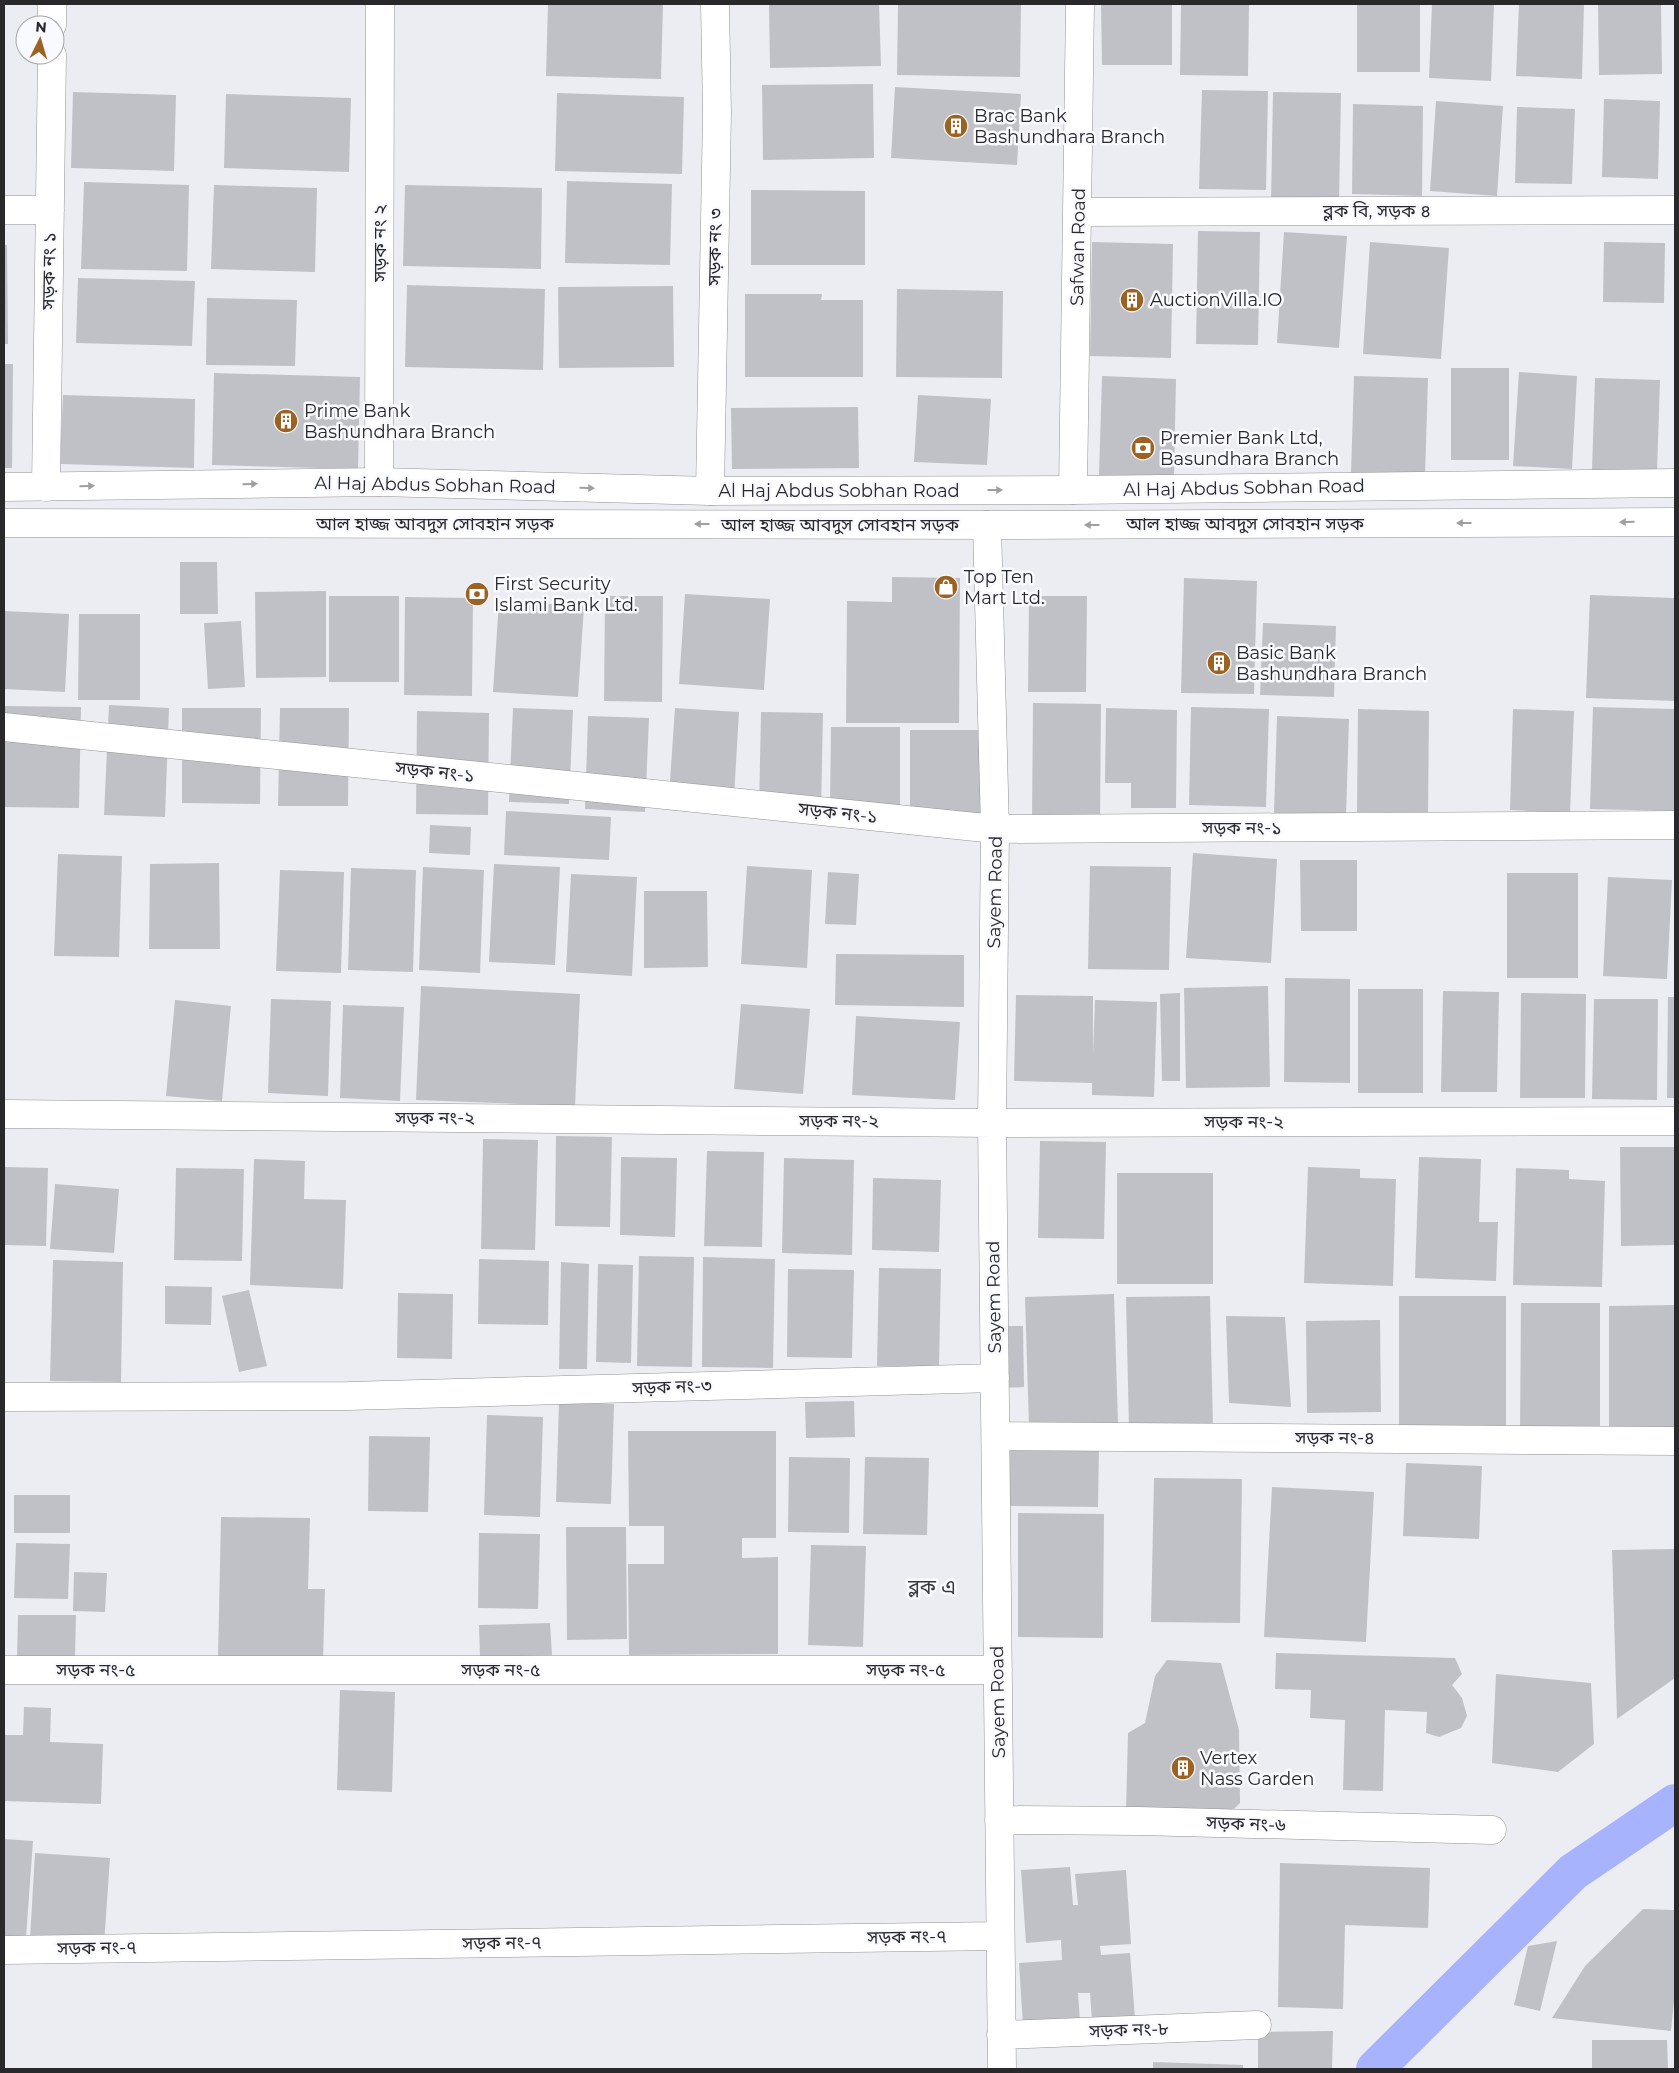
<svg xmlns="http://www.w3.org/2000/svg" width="1679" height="2073" font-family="Montserrat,'Noto Sans Bengali',sans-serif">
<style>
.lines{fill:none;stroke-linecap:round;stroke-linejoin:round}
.canal{stroke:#a7b3fd;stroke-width:38}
.building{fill:#c0c1c6}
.street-casing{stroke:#929397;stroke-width:29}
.secondary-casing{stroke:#929397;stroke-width:29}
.street{stroke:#fff;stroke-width:28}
.secondary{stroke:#fff;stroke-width:28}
.oneway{fill:#9f9fa0}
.labels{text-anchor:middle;stroke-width:5;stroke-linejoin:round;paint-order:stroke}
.poi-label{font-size:18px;fill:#29292b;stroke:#f9faff;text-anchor:start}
.street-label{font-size:18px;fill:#29292b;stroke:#f9faff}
.quarter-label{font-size:20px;fill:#393a3e;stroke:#f9faff}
</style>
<rect width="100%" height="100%" fill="#ecedf2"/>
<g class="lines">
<path class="canal" d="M 1375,2069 L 1573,1872 L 1675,1803"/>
</g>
<path class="building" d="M 548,4 L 663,4 L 661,79 L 546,76 Z
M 769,4 L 879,4 L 881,66 L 770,68 Z
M 898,4 L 1021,4 L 1020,77 L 897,75 Z
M 1101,4 L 1172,4 L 1172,65 L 1102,65 Z
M 1181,4 L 1249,4 L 1248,76 L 1180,75 Z
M 1357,4 L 1420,4 L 1420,72 L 1357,72 Z
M 1432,4 L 1494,4 L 1491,81 L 1429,78 Z
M 1519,4 L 1584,4 L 1582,79 L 1516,76 Z
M 1598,4 L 1661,4 L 1662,74 L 1599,75 Z
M 873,84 L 874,158 L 763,160 L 762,85 Z
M 895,87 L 1021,94 L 1017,165 L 891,158 Z
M 1202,90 L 1268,91 L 1266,190 L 1199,189 Z
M 73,92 L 176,95 L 174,171 L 71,168 Z
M 1273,92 L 1341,93 L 1339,203 L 1271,201 Z
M 557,93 L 684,97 L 682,174 L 555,171 Z
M 226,94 L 351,98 L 349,172 L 224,168 Z
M 1604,99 L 1660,101 L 1658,179 L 1602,177 Z
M 1436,101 L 1503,106 L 1497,196 L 1430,191 Z
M 1353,104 L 1423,106 L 1422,196 L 1352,194 Z
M 1517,107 L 1575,109 L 1572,184 L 1515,183 Z
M 567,181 L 672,184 L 670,265 L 565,263 Z
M 84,182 L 189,185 L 187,271 L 81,269 Z
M 214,185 L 317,188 L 315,272 L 211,269 Z
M 405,185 L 542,188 L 541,269 L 403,266 Z
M 751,190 L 865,191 L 865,265 L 751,265 Z
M 1198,231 L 1260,232 L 1258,345 L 1196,344 Z
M 1284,232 L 1347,236 L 1339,348 L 1277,343 Z
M 1092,242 L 1173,244 L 1171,358 L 1090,356 Z
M 1370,242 L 1449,248 L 1441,359 L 1363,354 Z
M 1604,242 L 1665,243 L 1664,303 L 1603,302 Z
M 4,245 L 7,245 L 8,344 L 4,344 Z
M 78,278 L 195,281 L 192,346 L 76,343 Z
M 407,285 L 545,289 L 543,370 L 405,367 Z
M 673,286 L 674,367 L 559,368 L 558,287 Z
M 897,289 L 1003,291 L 1002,378 L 896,377 Z
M 745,294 L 822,294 L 821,300 L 863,300 L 863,377 L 745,377 Z
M 207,298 L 297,300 L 295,366 L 206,365 Z
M 4,364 L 13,364 L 12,468 L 4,468 Z
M 1451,368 L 1509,368 L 1509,460 L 1451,460 Z
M 1519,372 L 1577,376 L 1572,469 L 1513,466 Z
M 214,373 L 360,377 L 358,469 L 212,465 Z
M 1102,376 L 1176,379 L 1174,477 L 1099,475 Z
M 1354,376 L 1428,378 L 1425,476 L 1351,474 Z
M 1595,378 L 1660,380 L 1657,472 L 1592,470 Z
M 63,395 L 195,399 L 194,468 L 60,464 Z
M 918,395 L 991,399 L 987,465 L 914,462 Z
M 858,407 L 859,468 L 732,469 L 731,408 Z
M 180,562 L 217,562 L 218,614 L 180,614 Z
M 892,577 L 960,578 L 959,723 L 846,723 L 847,601 L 892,602 Z
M 1184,578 L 1257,581 L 1254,694 L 1181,693 Z
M 326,591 L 326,677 L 256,678 L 255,592 Z
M 685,594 L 770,599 L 764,690 L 679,684 Z
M 1590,595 L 1675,598 L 1675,701 L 1586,698 Z
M 329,596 L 399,596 L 399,682 L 329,682 Z
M 605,596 L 663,596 L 662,702 L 604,701 Z
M 1029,596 L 1087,596 L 1086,692 L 1028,692 Z
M 405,597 L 473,598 L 472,696 L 404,695 Z
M 499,601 L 584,606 L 578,697 L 493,692 Z
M 4,611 L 69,614 L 65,692 L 4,689 Z
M 79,614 L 140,614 L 140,700 L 78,700 Z
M 241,621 L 245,687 L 208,689 L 204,623 Z
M 1263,623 L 1336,626 L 1334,697 L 1260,695 Z
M 1033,703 L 1101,704 L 1100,820 L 1032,819 Z
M 109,705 L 169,708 L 165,817 L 104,815 Z
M 4,706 L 81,707 L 79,808 L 4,807 Z
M 1191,707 L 1269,709 L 1266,807 L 1189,805 Z
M 1593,707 L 1675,709 L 1675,811 L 1590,809 Z
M 182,708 L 261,708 L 260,804 L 182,803 Z
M 280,708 L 349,708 L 348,806 L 278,806 Z
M 513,708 L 573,710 L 569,804 L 509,802 Z
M 675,708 L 739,712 L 733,814 L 668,810 Z
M 1106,708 L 1177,710 L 1176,808 L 1131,808 L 1131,783 L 1105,783 Z
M 1358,709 L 1429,711 L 1428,813 L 1357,812 Z
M 1513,709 L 1574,711 L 1570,813 L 1510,810 Z
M 417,711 L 489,713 L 488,815 L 416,814 Z
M 761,712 L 823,713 L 821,811 L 759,810 Z
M 588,716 L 649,718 L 645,812 L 585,809 Z
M 1277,716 L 1349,719 L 1346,817 L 1274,814 Z
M 831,727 L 900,727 L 900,808 L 830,807 Z
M 910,730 L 980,730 L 980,816 L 910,816 Z
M 506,811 L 611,817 L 609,860 L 504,855 Z
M 430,825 L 471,827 L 470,855 L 429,853 Z
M 1193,853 L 1277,859 L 1271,963 L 1186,958 Z
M 58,854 L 122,856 L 119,957 L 54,956 Z
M 1300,860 L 1357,860 L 1357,931 L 1301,931 Z
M 219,863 L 220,949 L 149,949 L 150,864 Z
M 494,864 L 560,867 L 555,965 L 489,962 Z
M 747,866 L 812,870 L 807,968 L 741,964 Z
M 1090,866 L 1171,867 L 1169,970 L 1088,969 Z
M 423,867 L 484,870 L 480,973 L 419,970 Z
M 351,868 L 416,870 L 413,972 L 348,970 Z
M 280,870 L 344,872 L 341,973 L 276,971 Z
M 828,872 L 859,874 L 856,925 L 825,924 Z
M 1507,873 L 1578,873 L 1578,978 L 1507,978 Z
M 571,874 L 637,877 L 632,976 L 566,972 Z
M 1608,877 L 1672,880 L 1667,979 L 1603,976 Z
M 644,891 L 707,891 L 708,967 L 644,968 Z
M 836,954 L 964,955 L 964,1007 L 835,1005 Z
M 1285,978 L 1350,979 L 1350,1083 L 1284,1082 Z
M 421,986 L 580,994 L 575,1106 L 416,1100 Z
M 1268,986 L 1270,1087 L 1186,1088 L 1184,988 Z
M 1358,989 L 1423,989 L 1423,1093 L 1358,1093 Z
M 1443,991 L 1499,992 L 1497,1092 L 1441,1092 Z
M 1180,993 L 1180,1081 L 1162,1081 L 1160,994 Z
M 1521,993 L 1586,994 L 1585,1098 L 1520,1098 Z
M 1016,995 L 1093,996 L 1093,1054 L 1095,1000 L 1157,1002 L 1154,1097 L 1092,1095 L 1092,1083 L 1014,1081 Z
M 1668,997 L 1675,997 L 1675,1098 L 1667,1098 Z
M 271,999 L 331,1001 L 328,1096 L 268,1093 Z
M 1594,999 L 1658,999 L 1657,1100 L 1592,1099 Z
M 175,1000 L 231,1006 L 222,1101 L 166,1096 Z
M 741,1004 L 810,1009 L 803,1094 L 734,1089 Z
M 343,1005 L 404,1007 L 400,1101 L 340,1098 Z
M 856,1016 L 960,1022 L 955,1100 L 852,1095 Z
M 556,1136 L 612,1137 L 610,1227 L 555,1226 Z
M 483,1139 L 538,1140 L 535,1250 L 481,1249 Z
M 1040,1141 L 1106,1142 L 1104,1239 L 1038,1238 Z
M 1620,1147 L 1675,1147 L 1675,1245 L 1621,1246 Z
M 707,1151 L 764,1152 L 762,1247 L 704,1246 Z
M 621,1157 L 677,1158 L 675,1237 L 620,1235 Z
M 1419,1157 L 1481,1159 L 1479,1222 L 1498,1222 L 1496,1281 L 1415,1278 Z
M 784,1158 L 854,1160 L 852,1255 L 782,1253 Z
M 254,1159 L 305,1161 L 304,1199 L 346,1200 L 343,1289 L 250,1285 Z
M 4,1167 L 48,1168 L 46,1246 L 4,1245 Z
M 1308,1167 L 1360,1169 L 1360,1178 L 1396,1179 L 1393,1286 L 1304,1283 Z
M 176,1168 L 244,1169 L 242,1261 L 174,1260 Z
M 1516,1168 L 1569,1170 L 1569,1179 L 1605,1181 L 1602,1287 L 1513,1285 Z
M 1117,1173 L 1213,1173 L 1213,1284 L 1117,1284 Z
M 873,1178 L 941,1180 L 939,1252 L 872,1250 Z
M 55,1184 L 119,1189 L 114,1253 L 50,1249 Z
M 639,1256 L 694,1257 L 692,1367 L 637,1366 Z
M 703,1257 L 775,1259 L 773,1368 L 702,1367 Z
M 479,1259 L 549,1261 L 548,1325 L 478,1324 Z
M 53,1260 L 123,1262 L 121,1382 L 50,1381 Z
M 561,1262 L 589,1264 L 587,1369 L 559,1369 Z
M 598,1264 L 633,1265 L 631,1363 L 596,1362 Z
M 879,1268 L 941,1269 L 939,1367 L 877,1366 Z
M 788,1269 L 854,1270 L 852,1358 L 787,1357 Z
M 165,1286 L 212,1287 L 211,1325 L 165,1324 Z
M 249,1290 L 267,1366 L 239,1372 L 222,1296 Z
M 398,1293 L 453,1294 L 452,1359 L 397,1358 Z
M 1114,1294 L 1118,1424 L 1029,1426 L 1025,1297 Z
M 1210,1296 L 1213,1428 L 1129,1430 L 1126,1297 Z
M 1399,1296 L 1506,1296 L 1506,1429 L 1399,1429 Z
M 1521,1303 L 1600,1303 L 1600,1430 L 1520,1429 Z
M 1675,1305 L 1675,1435 L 1609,1436 L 1609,1306 Z
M 1226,1316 L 1285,1317 L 1291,1407 L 1229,1403 Z
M 1380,1320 L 1381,1412 L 1307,1413 L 1306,1321 Z
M 1003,1326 L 1023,1326 L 1024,1387 L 1004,1388 Z
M 854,1401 L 855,1437 L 806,1438 L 805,1402 Z
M 559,1402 L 614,1404 L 611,1504 L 556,1502 Z
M 487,1415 L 543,1417 L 540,1517 L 484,1515 Z
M 628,1431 L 776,1431 L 776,1538 L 742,1538 L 742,1558 L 778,1557 L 778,1654 L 629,1655 L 628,1564 L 664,1564 L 664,1526 L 629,1526 Z
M 369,1436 L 430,1437 L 428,1512 L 368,1511 Z
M 1008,1443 L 1099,1443 L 1098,1507 L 1007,1506 Z
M 789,1457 L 850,1458 L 849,1533 L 788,1532 Z
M 865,1457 L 929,1458 L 927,1535 L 863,1534 Z
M 1406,1463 L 1482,1466 L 1479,1539 L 1403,1536 Z
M 1154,1478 L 1242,1479 L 1240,1623 L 1151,1622 Z
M 1272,1487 L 1374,1492 L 1366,1642 L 1264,1637 Z
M 14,1495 L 70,1495 L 70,1533 L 14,1533 Z
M 1018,1513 L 1104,1514 L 1103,1638 L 1018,1637 Z
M 221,1517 L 310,1518 L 308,1589 L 325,1589 L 323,1661 L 218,1658 Z
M 566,1527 L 626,1527 L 627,1639 L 567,1640 Z
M 479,1533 L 540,1534 L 538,1609 L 478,1608 Z
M 16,1543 L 70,1544 L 68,1599 L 14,1598 Z
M 811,1545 L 866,1546 L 863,1647 L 808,1645 Z
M 1675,1549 L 1675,1678 L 1617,1719 L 1612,1550 Z
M 74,1572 L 107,1573 L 105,1612 L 73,1611 Z
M 18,1615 L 76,1615 L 75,1658 L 17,1658 Z
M 550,1623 L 552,1655 L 480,1657 L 479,1625 Z
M 1276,1653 L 1455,1658 L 1462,1674 L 1452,1685 L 1462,1698 L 1467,1716 L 1461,1728 L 1439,1737 L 1426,1733 L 1427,1712 L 1385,1710 L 1383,1791 L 1343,1790 L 1345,1720 L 1310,1718 L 1311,1690 L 1275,1689 Z
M 1167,1660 L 1221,1663 L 1239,1730 L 1240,1803 L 1229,1814 L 1126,1811 L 1128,1733 L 1145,1723 L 1155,1676 Z
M 1496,1674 L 1591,1683 L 1594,1744 L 1558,1772 L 1492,1763 Z
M 340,1690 L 395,1692 L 392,1792 L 337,1790 Z
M 24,1707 L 51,1708 L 50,1742 L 103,1744 L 101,1804 L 4,1801 L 4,1735 L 23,1735 Z
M 4,1839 L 33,1841 L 25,1951 L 4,1949 Z
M 35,1853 L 110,1858 L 104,1944 L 30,1939 Z
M 1280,1863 L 1430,1868 L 1428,1928 L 1345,1925 L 1343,2009 L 1278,2007 Z
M 1070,1867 L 1073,1905 L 1078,1905 L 1075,1874 L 1126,1870 L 1131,1944 L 1100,1946 L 1101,1955 L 1130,1953 L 1135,2018 L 1092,2021 L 1090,1993 L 1078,1993 L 1080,2021 L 1023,2026 L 1019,1963 L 1062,1960 L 1061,1940 L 1026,1943 L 1021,1870 Z
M 1643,1909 L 1675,1910 L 1675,1992 L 1671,2031 L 1552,2018 L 1585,1966 Z
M 1557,1941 L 1540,2011 L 1514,2005 L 1528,1946 Z
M 1333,2031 L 1332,2069 L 1258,2069 L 1258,2032 Z
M 1592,2040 L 1667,2040 L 1668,2069 L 1592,2069 Z
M 1153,2062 L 1243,2065 L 1243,2069 L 1153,2069 Z"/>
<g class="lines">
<g class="street-casing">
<path id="street" d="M 52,25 L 52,4
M 4,210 L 50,210
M 1079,212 L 1675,210
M 379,482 L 380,4
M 46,487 L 52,55
M 1073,490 L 1080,4
M 710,491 L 717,113 L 715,4
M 987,525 L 995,829 L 992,1123 L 1002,2069
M 4,727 L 995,829 L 1675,825
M 4,1114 L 992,1123 L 1675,1121
M 4,1397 L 348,1396 L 995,1378
M 996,1436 L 1675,1441
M 4,1670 L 998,1670
M 999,1820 L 1139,1821 L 1492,1830
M 4,1950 L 1000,1936
M 1001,2035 L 1257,2025"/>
</g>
<g class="secondary-casing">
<path id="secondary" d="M 4,487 L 379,482 L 710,491 L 1073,490 L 1675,483
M 4,523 L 1007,525 L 1675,522"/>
</g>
<use href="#street" class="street"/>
<use href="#secondary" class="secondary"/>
</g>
<defs><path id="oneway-solid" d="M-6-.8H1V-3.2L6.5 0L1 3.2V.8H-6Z" transform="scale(1.25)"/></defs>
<g class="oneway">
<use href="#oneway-solid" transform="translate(250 484) rotate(-1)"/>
<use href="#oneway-solid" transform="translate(87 486) rotate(-1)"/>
<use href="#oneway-solid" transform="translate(587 488) rotate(2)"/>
<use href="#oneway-solid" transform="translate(995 490)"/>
<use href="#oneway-solid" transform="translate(1627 522) rotate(179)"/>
<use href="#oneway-solid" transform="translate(1464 523) rotate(180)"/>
<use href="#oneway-solid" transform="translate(702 524) rotate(-180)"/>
<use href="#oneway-solid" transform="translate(1092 525) rotate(180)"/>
</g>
<defs>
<g id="building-disc" transform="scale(1.25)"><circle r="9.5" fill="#9c6221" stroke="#f9faff"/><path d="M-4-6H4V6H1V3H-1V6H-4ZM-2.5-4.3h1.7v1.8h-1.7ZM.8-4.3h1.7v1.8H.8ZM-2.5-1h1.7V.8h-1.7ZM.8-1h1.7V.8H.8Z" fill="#fff"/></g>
<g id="bank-disc" transform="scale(1.25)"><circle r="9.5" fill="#9c6221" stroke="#f9faff"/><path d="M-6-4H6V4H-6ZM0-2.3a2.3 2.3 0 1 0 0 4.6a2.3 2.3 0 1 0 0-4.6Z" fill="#fff"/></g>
<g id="shop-disc" transform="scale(1.25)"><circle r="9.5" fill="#9c6221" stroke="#f9faff"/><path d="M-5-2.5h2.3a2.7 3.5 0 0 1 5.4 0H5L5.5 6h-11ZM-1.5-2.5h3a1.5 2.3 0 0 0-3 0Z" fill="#fff"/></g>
</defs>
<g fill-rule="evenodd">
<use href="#building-disc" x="956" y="126"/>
<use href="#building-disc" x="1132" y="300"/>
<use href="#building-disc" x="286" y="421"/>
<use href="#bank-disc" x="1143" y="448"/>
<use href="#shop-disc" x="946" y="587"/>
<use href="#bank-disc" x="477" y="594"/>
<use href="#building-disc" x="1219" y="663"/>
<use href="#building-disc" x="1183" y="1768"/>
</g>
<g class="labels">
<g class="poi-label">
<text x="974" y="122">Brac Bank<tspan x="974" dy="21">Bashundhara Branch</tspan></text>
<text x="1150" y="306">AuctionVilla.IO</text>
<text x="304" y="417">Prime Bank<tspan x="304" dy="21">Bashundhara Branch</tspan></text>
<text x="1160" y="444">Premier Bank Ltd,<tspan x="1160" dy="21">Basundhara Branch</tspan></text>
<text x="964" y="583">Top Ten<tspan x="964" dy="21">Mart Ltd.</tspan></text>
<text x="494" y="590">First Security<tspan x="494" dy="21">Islami Bank Ltd.</tspan></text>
<text x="1236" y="659">Basic Bank<tspan x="1236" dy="21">Bashundhara Branch</tspan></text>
<text x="1200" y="1764">Vertex<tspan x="1200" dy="21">Nass Garden</tspan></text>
</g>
<g class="street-label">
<text x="1377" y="217">ব্লক বি, সড়ক ৪</text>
<text transform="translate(380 243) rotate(-90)" y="6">সড়ক নং ২</text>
<text transform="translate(715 247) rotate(-89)" y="6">সড়ক নং ৩</text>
<text transform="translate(1078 247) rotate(-89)" y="6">Safwan Road</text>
<text transform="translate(49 271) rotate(-89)" y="6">সড়ক নং ১</text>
<text transform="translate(435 485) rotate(1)" y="6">Al Haj Abdus Sobhan Road</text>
<text transform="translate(1244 488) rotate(-1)" y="6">Al Haj Abdus Sobhan Road</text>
<text x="839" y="497">Al Haj Abdus Sobhan Road</text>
<text x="435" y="530">আল হাজ্জ আবদুস সোবহান সড়ক</text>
<text x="1245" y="530">আল হাজ্জ আবদুস সোবহান সড়ক</text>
<text x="840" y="531">আল হাজ্জ আবদুস সোবহান সড়ক</text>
<text transform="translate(435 772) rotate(6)" y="6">সড়ক নং-১</text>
<text transform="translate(838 813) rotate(6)" y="6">সড়ক নং-১</text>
<text x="1242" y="834">সড়ক নং-১</text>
<text transform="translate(995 892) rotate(-89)" y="6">Sayem Road</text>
<text x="435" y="1124">সড়ক নং-২</text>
<text x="839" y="1127">সড়ক নং-২</text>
<text x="1244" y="1128">সড়ক নং-২</text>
<text transform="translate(994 1297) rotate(-91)" y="6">Sayem Road</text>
<text transform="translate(672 1387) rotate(-2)" y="6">সড়ক নং-৩</text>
<text x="1335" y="1444">সড়ক নং-৪</text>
<text x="96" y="1676">সড়ক নং-৫</text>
<text x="501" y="1676">সড়ক নং-৫</text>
<text x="906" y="1676">সড়ক নং-৫</text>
<text transform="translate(998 1702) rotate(-91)" y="6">Sayem Road</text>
<text transform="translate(1246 1824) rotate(2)" y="6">সড়ক নং-৬</text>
<text transform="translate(907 1937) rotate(-1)" y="6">সড়ক নং-৭</text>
<text transform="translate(502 1943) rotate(-1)" y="6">সড়ক নং-৭</text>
<text transform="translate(97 1948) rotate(-1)" y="6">সড়ক নং-৭</text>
<text transform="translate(1129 2030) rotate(-2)" y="6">সড়ক নং-৮</text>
</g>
<g class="quarter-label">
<text x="932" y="1594">ব্লক এ</text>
</g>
</g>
<rect width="1679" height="2073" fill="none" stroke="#29292b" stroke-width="10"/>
<g transform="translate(40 40) rotate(5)"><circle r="24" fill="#f9faff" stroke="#a6a6aa"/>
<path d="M0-4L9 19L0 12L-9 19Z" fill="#9c6221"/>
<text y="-8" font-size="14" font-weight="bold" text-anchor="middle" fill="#29292b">N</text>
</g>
</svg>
